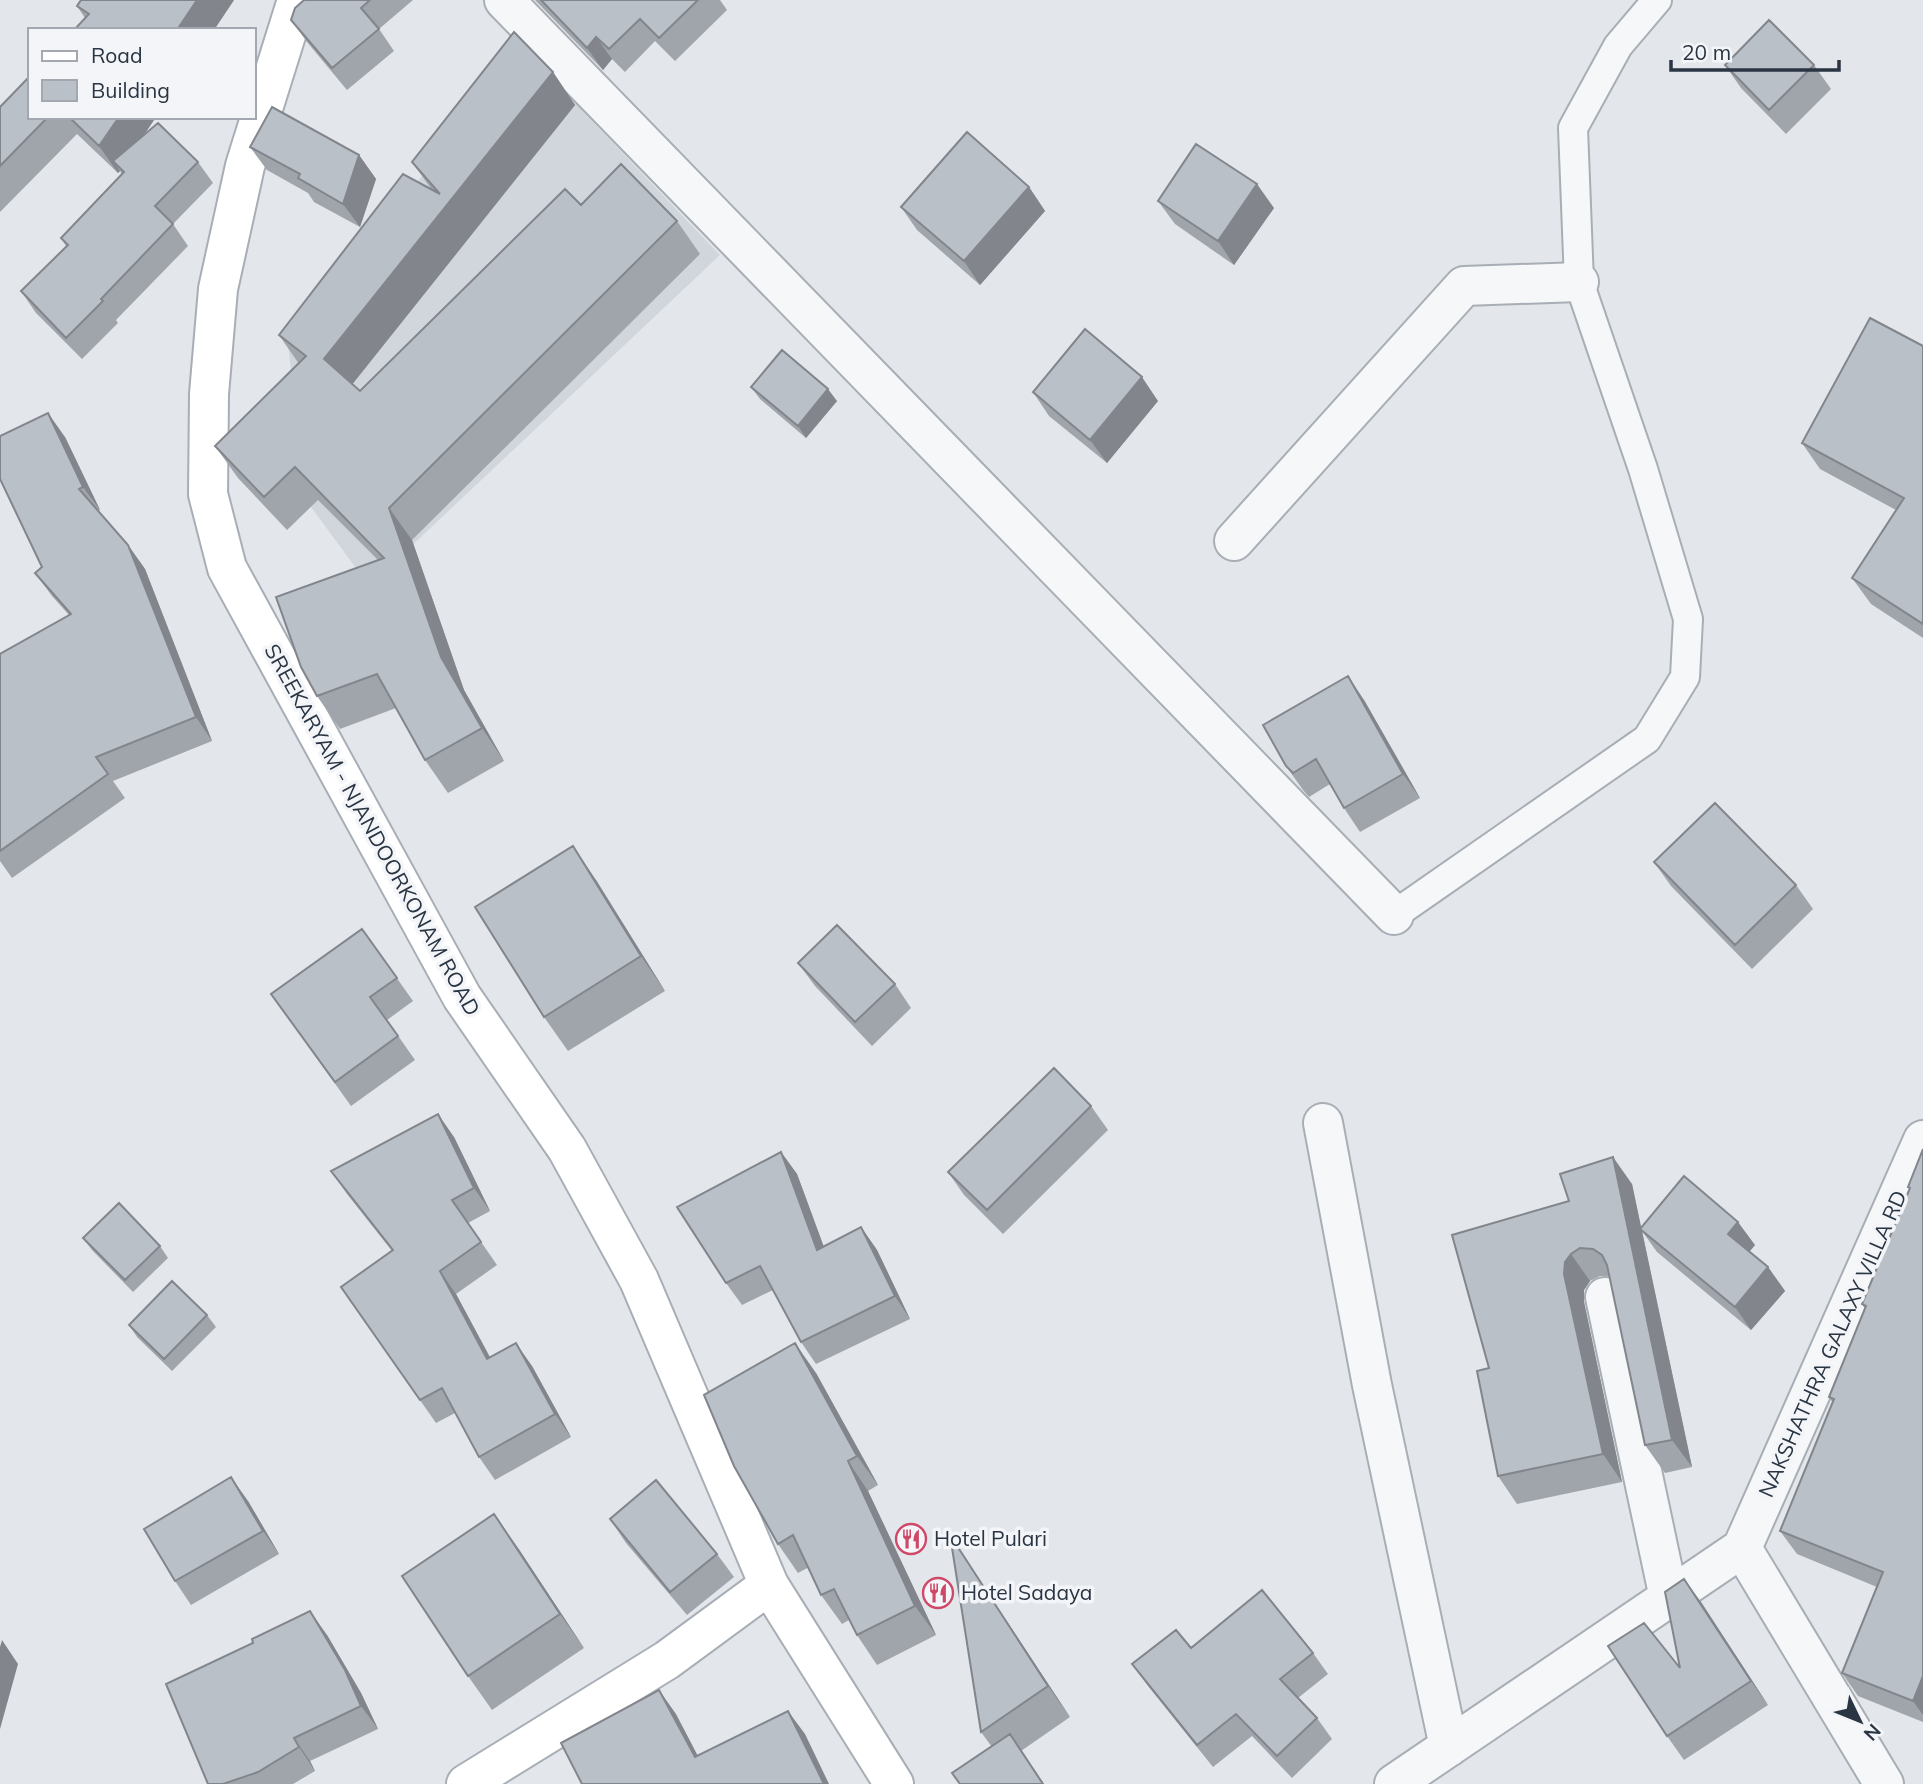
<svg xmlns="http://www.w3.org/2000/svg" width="1923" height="1784" font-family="Mulish,sans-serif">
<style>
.built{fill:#d1d6dd}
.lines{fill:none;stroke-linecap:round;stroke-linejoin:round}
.service-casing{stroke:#a8aeb5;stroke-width:32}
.minor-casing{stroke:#a8aeb5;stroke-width:42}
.secondary-casing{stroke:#a8aeb5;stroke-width:42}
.service{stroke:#f6f7f9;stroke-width:28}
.minor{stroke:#f6f7f9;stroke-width:38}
.secondary{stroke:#fff;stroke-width:38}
.wall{fill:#a0a5ac}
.shaded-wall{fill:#82868c}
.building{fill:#bac0c8;stroke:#82868c;stroke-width:2}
.labels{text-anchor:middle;stroke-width:7;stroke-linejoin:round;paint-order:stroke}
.street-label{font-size:21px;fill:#2a3543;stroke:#f3f5f8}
.poi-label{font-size:21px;fill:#2a3543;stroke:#f3f5f8;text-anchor:start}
</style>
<rect width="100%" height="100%" fill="#e3e7eb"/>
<path class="built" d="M 530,56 L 720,255 L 369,586 L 306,500 L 286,328 Z"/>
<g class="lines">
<g class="service-casing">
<path id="service" d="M 1394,915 L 1647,739 L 1685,677 L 1688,619 L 1643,469 L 1579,282 L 1573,128 L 1618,46 L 1657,0"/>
</g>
<g class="minor-casing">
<path id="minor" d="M 504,0 L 1394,915
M 1234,541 L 1464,286 L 1579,282
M 1323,1123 L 1372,1385 L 1449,1747
M 1605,1297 L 1669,1598
M 1742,1548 L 1884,1784
M 1394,1784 L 1742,1548 L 1923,1140"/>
</g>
<g class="secondary-casing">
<path id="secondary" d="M 297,0 L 245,166 L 218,289 L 209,394 L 208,494 L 227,568 L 462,997 L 567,1149 L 639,1280 L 769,1585 L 894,1784
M 466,1784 L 667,1660 L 769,1585"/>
</g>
<use href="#service" class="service"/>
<use href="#minor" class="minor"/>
<use href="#secondary" class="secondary"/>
</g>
<path class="wall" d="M 81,0 L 234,0 L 214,30 L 74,30 L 85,18 L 77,6 Z
M 304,0 L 413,0 L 379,29 L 394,51 L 347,90 L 307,42 L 291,20 Z
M 535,0 L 720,0 L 727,10 L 675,61 L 655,41 L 625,72 L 612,59 L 603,70 Z
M 1725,65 L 1814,65 L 1831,89 L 1786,134 L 1741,88 Z
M 553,72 L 575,105 L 352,384 L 360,391 L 581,205 L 677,221 L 700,254 L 412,540 L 464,690 L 504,761 L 448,793 L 425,760 L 396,708 L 340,729 L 317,696 L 378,560 L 318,500 L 287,530 L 238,478 L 215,446 L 299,364 L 279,335 L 432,190 L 412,162 Z
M 0,107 L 30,117 L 156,117 L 144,135 L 198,162 L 213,183 L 173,224 L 188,246 L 116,320 L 118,323 L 82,359 L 36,313 L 21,291 L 66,246 L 61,238 L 122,175 L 120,171 L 118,173 L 77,134 L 0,212 Z
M 250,147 L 359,155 L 376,179 L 360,227 L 314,202 L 308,193 L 267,170 Z
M 1029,187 L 1045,211 L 980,285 L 917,230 L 901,207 Z
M 1158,201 L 1274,208 L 1234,265 L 1175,224 Z
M 1923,346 L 1923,638 L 1871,604 L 1852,578 L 1896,510 L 1820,469 L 1802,443 Z
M 751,387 L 837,401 L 806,438 L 760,399 Z
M 1033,392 L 1158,401 L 1107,463 L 1049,416 Z
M 65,437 L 100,510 L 98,511 L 128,545 L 145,569 L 212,741 L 113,781 L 125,798 L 12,878 L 0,861 L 0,654 L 69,615 L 52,596 L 35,573 L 42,567 Z
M 1364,700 L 1420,798 L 1360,832 L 1344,808 L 1330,784 L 1309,797 L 1303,790 L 1286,766 Z
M 1654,862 L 1796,885 L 1813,909 L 1752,969 L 1671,886 Z
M 596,880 L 665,991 L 568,1051 L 544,1017 Z
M 362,929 L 413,1001 L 387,1020 L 415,1060 L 351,1106 L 271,994 Z
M 798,963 L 895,984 L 911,1008 L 872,1046 L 815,986 Z
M 1091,1106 L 1108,1130 L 1003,1234 L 964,1195 L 948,1172 Z
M 454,1137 L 490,1211 L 468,1223 L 497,1265 L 456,1294 L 490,1357 L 532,1366 L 571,1437 L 495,1480 L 479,1457 L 455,1413 L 436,1423 L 341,1287 L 392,1251 L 347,1194 L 331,1171 Z
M 1923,1149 L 1923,1722 L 1858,1696 L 1842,1673 L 1877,1587 L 1797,1554 L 1780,1531 L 1833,1403 L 1829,1397 L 1865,1309 L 1862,1304 L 1909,1189 L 1908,1187 Z
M 781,1152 L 797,1174 L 824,1247 L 861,1227 L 877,1250 L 910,1319 L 816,1364 L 801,1342 L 773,1290 L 742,1305 L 726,1283 Z
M 1632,1184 L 1641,1228 L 1755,1245 L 1749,1252 L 1768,1267 L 1785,1291 L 1751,1330 L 1657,1252 L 1642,1231 L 1692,1467 L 1665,1473 L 1645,1445 L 1609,1276 L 1600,1276 L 1590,1281 L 1584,1290 L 1584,1302 L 1622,1482 L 1517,1504 L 1498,1476 L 1489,1368 L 1452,1235 Z
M 83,1238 L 160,1246 L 168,1258 L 133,1292 L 92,1250 Z
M 207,1315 L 216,1327 L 172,1371 L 137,1337 L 129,1325 Z
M 816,1373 L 878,1485 L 868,1491 L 936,1635 L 877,1665 L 857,1635 L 849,1620 L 842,1624 L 821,1595 L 809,1567 L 798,1573 L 778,1544 Z
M 248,1501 L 279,1554 L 191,1605 L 175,1581 Z
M 610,1519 L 717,1554 L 734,1577 L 687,1615 L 626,1543 Z
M 950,1535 L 971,1567 L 1070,1717 L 1021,1751 L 992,1747 L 981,1732 Z
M 518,1548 L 584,1648 L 492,1710 L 468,1676 Z
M 1701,1602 L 1768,1705 L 1684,1760 L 1667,1736 L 1680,1668 Z
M 327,1635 L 361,1693 L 378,1729 L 310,1761 L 315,1771 L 293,1784 L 208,1784 Z
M 1191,1648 L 1313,1653 L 1328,1674 L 1298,1698 L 1317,1718 L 1332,1739 L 1292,1778 L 1252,1736 L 1213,1767 L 1148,1686 L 1132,1664 Z"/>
<path class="shaded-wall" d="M 197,0 L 234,0 L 214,30 L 177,30 Z
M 596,37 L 612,59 L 603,70 L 587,48 Z
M 553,72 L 575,105 L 347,391 L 324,359 Z
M 119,117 L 156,117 L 121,169 L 113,161 L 120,171 L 118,173 L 99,146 Z
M 359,155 L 376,179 L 360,227 L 343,204 Z
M 1257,184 L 1274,208 L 1234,265 L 1218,241 Z
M 1029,187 L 1045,211 L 980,285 L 964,261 Z
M 1142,377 L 1158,401 L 1107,463 L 1090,440 Z
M 828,389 L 837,401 L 806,438 L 798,426 Z
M 48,413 L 65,437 L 100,510 L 83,487 Z
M 389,508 L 412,540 L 464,690 L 504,761 L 482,728 L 441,657 Z
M 128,545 L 145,569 L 212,741 L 196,717 Z
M 1348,676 L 1364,700 L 1420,798 L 1403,774 Z
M 573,846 L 596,880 L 665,991 L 641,956 Z
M 438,1114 L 454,1137 L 490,1211 L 474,1188 Z
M 781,1152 L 797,1174 L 833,1272 L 817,1250 Z
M 1613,1157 L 1632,1184 L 1692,1467 L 1672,1440 Z
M 1738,1222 L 1755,1245 L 1745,1257 L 1728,1234 Z
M 861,1227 L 877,1250 L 910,1319 L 895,1296 Z
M 1571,1254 L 1590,1281 L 1584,1290 L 1584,1302 L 1622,1482 L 1603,1454 L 1564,1274 L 1565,1262 Z
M 1768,1267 L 1785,1291 L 1751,1330 L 1735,1307 Z
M 440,1271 L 456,1294 L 503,1382 L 487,1359 Z
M 516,1343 L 532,1366 L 571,1437 L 555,1414 Z
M 795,1343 L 816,1373 L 878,1485 L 857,1456 Z
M 848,1461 L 868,1491 L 936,1635 L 915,1606 Z
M 231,1477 L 248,1501 L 279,1554 L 263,1531 Z
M 494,1514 L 518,1548 L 584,1648 L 560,1614 Z
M 950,1535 L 971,1567 L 1070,1717 L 1048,1686 Z
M 1684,1579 L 1701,1602 L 1768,1705 L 1751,1681 Z
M 310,1611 L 327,1635 L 361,1693 L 378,1729 L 361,1706 Z
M 2,1640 L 18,1664 L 0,1729 L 0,1647 Z
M 1923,1676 L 1923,1715 L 1913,1701 Z
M 659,1690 L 676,1714 L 711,1781 L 695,1757 Z
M 788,1711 L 805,1734 L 829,1784 L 824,1784 Z
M 1010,1734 L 1044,1784 L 1043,1784 Z
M 294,1738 L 310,1761 L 315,1771 L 299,1747 Z"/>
<path class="building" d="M 81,0 L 197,0 L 177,30 L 74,30 L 89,14 L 77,6 Z
M 304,0 L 370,0 L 361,8 L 379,29 L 332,68 L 291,20 L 295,8 Z
M 541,0 L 698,0 L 659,38 L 640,19 L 609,49 L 596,37 L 587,48 Z
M 1769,20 L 1814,65 L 1769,110 L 1725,65 Z
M 514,32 L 553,72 L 324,359 L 360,391 L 565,189 L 581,205 L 621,164 L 677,221 L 389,508 L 441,657 L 482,728 L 425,760 L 377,674 L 317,696 L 301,667 L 276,597 L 384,558 L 295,467 L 264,497 L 215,446 L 306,356 L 279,335 L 403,174 L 440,194 L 412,162 Z
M 30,76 L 30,117 L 48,117 L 0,166 L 0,107 Z
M 272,107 L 359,155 L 343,204 L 298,178 L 300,174 L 250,147 Z
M 69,117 L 119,117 L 99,146 Z
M 158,123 L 198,162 L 155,206 L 173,224 L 101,299 L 103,301 L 66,338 L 21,291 L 68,245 L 61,238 L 124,172 L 113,161 Z
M 967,132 L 1029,187 L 964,261 L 901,207 Z
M 1196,144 L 1257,184 L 1218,241 L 1158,201 Z
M 1870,318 L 1923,346 L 1923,624 L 1852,578 L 1904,498 L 1802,443 Z
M 1085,329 L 1142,377 L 1090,440 L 1033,392 Z
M 782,350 L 828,389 L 798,426 L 751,387 Z
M 48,413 L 83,487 L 79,489 L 128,545 L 196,717 L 96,757 L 108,774 L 0,851 L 0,654 L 71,614 L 35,573 L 42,567 L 0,479 L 0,436 Z
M 1348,676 L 1403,774 L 1344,808 L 1316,759 L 1293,773 L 1286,766 L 1263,725 Z
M 1715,803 L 1796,885 L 1735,945 L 1654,862 Z
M 573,846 L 641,956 L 544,1017 L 475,907 Z
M 837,925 L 895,984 L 855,1022 L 798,963 Z
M 362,929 L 397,978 L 370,997 L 398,1036 L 335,1082 L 271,994 Z
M 1054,1068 L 1091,1106 L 987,1210 L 948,1172 Z
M 438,1114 L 474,1188 L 452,1200 L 481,1242 L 440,1271 L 487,1359 L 516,1343 L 555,1414 L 479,1457 L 442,1388 L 420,1400 L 341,1287 L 393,1250 L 331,1171 Z
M 1923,1149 L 1923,1676 L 1913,1701 L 1842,1673 L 1883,1572 L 1780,1531 L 1834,1399 L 1829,1397 L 1866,1306 L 1862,1304 L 1910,1188 L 1908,1187 Z
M 781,1152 L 817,1250 L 861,1227 L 895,1296 L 801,1342 L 760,1266 L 726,1283 L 677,1207 Z
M 1613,1157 L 1672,1440 L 1645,1445 L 1607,1265 L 1602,1255 L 1593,1249 L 1580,1248 L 1571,1254 L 1565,1262 L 1564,1274 L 1603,1454 L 1498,1476 L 1477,1371 L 1489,1368 L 1452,1235 L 1569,1201 L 1560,1174 Z
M 1684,1176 L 1738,1222 L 1728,1234 L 1768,1267 L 1735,1307 L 1640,1229 Z
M 119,1203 L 160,1246 L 125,1280 L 83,1238 Z
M 172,1281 L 207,1315 L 164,1359 L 129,1325 Z
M 795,1343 L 857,1456 L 848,1461 L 915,1606 L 857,1635 L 834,1589 L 821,1595 L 793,1535 L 778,1544 L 734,1466 L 704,1395 Z
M 231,1477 L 263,1531 L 175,1581 L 144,1529 Z
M 656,1480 L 717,1554 L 670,1592 L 610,1519 Z
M 494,1514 L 560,1614 L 468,1676 L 402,1576 Z
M 950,1535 L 1048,1686 L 981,1732 Z
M 1684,1579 L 1751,1681 L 1667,1736 L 1608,1646 L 1644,1623 L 1680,1668 L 1665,1592 Z
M 1262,1590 L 1313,1653 L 1280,1679 L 1317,1718 L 1277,1756 L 1236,1714 L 1197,1745 L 1132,1664 L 1176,1630 L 1191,1648 Z
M 310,1611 L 345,1670 L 361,1706 L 294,1738 L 299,1747 L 258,1772 L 223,1784 L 208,1784 L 166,1684 L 253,1643 L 252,1639 Z
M 659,1690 L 695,1757 L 788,1711 L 824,1784 L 582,1784 L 561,1743 Z
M 1010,1734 L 1043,1784 L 960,1784 L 952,1773 Z"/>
<defs>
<g id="restaurant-ring" transform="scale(1.575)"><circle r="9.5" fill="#f3f5f8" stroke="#d04867" stroke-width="1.5"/><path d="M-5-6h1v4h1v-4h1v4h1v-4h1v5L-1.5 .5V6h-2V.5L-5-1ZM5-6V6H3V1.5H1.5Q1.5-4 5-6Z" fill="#d04867"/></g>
</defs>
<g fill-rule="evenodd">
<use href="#restaurant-ring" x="911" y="1539"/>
<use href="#restaurant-ring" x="938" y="1593"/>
</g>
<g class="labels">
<g class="street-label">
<text transform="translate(372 830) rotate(61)" y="7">SREEKARYAM - NJANDOORKONAM ROAD</text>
<text transform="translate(1833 1344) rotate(-66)" y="7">NAKSHATHRA GALAXY VILLA RD</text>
</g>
<g class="poi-label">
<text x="934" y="1546">Hotel Pulari</text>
<text x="961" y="1600">Hotel Sadaya</text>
</g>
</g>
<rect x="28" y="28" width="228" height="91" fill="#f3f5f8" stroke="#a3a8b0" stroke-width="2"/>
<rect x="42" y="51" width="35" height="10" fill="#ffffff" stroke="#a3a8b0" stroke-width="2"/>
<text x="91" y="63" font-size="21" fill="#2a3543">Road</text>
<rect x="42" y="80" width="35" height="21" fill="#bac0c8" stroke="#a3a8b0" stroke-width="2"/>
<text x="91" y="98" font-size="21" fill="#2a3543">Building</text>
<g transform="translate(1860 1721) rotate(133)" stroke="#f3f5f8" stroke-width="5" paint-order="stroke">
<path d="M0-5L12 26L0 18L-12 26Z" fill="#2a3543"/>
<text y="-10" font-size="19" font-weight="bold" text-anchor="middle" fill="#2a3543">N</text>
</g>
<path d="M1671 60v10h168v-10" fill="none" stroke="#2a3543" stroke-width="3.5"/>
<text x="1682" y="60" font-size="21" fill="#2a3543" stroke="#f3f5f8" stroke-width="5" paint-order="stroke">20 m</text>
</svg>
